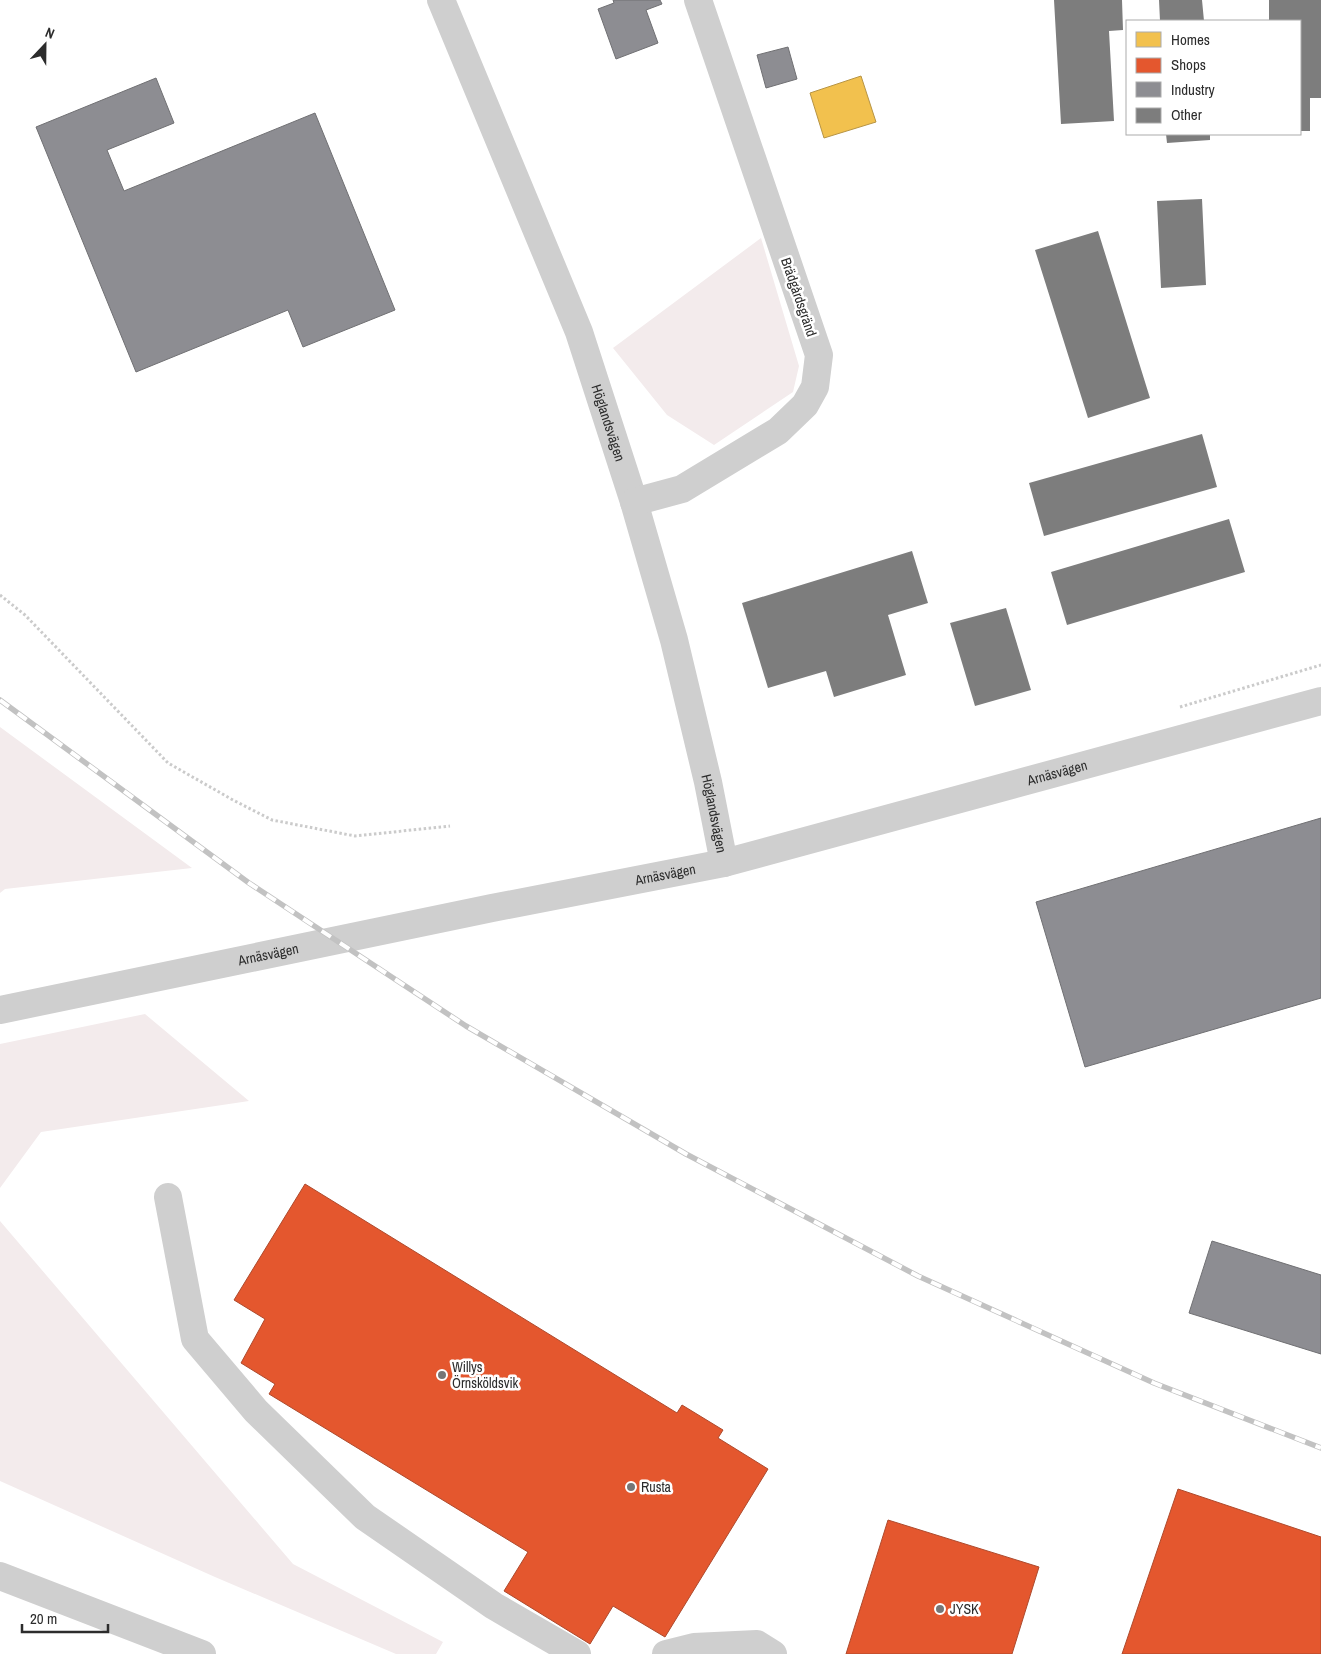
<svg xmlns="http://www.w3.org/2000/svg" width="1321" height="1654" font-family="'Archivo Narrow',sans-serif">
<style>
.green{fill:#f3ebec}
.homes{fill:#f2c14e;stroke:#b79444}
.shops{fill:#e4572e;stroke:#ad4a2d}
.industry{fill:#8d8d92;stroke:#707073}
.building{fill:#7d7d7d}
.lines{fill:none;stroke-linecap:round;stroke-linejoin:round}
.path{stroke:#cbcbcb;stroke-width:3;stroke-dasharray:2.5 2.5;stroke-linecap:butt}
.minor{stroke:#cfcfcf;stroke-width:28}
.rail-casing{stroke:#c2c2c2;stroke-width:5.5}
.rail{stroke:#fff;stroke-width:4;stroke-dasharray:11;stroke-linecap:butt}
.poi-dot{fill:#767676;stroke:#fff;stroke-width:2}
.labels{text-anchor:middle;stroke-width:5;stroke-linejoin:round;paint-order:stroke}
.street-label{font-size:14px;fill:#2c2c2c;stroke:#fff}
.poi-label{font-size:14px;fill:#2c2c2c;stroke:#fff;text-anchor:start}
</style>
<rect width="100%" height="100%" fill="#fff"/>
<path class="green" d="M 761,238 L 799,366 L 793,392 L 714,445 L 667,415 L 613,348 Z
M 0,727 L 192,868 L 5,889 L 0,893 Z
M 145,1014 L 249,1101 L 41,1132 L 0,1188 L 0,1044 Z
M 0,1221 L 293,1564 L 443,1642 L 436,1654 L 396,1654 L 215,1577 L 0,1481 Z"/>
<path class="homes" d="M 861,76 L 876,122 L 824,138 L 810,93 Z"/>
<path class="shops" d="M 305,1184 L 677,1413 L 682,1405 L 723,1430 L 718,1438 L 768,1469 L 665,1637 L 613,1606 L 590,1644 L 504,1591 L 528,1552 L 269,1394 L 275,1384 L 241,1363 L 265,1319 L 234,1300 Z
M 1178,1489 L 1321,1537 L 1321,1654 L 1122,1654 Z
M 888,1520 L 1039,1567 L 1012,1654 L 846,1654 Z"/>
<path class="industry" d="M 613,0 L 660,0 L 662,4 L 646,10 L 658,43 L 616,59 L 598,9 L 614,3 Z
M 788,47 L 797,79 L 766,88 L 757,55 Z
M 156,78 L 174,123 L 107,150 L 124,191 L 315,113 L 395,310 L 303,347 L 288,310 L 136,372 L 36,127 Z
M 1321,818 L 1321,998 L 1085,1067 L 1036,902 Z
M 1212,1241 L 1321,1275 L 1321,1354 L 1189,1313 Z"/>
<path class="building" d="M 1054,0 L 1122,0 L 1123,30 L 1109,31 L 1114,121 L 1061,124 Z
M 1159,0 L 1202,0 L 1204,21 L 1160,21 Z
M 1269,0 L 1321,0 L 1321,98 L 1310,98 L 1310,131 L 1300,131 L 1300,21 L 1269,21 Z
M 1166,134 L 1210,134 L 1210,140 L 1167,143 Z
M 1202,199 L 1206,285 L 1161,288 L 1157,201 Z
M 1098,231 L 1150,398 L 1088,418 L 1035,250 Z
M 1202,434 L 1217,487 L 1044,536 L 1029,483 Z
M 1229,519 L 1245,572 L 1067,625 L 1051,572 Z
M 912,551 L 928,603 L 888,615 L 906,675 L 834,697 L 826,671 L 768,688 L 742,603 Z
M 1006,608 L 1031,690 L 975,706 L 950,623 Z"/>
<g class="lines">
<path class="path" d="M 0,595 L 25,615 L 168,763 L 233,800 L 272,820 L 355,836 L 450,826
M 1180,707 L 1321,665"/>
<g class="minor">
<path id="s1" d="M 441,0 L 579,332 L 634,502 L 674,640 L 708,782 L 724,863"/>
<path d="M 634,502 L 682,489 L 778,431 L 805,405 L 815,387 L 819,355 L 698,0"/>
<path id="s2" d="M 0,1010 L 492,908 L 724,863 L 1321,701"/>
<path d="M 168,1197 L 195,1339 L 256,1411 L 365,1517 L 494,1606 L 577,1654"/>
<path d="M 0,1576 L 202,1654"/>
<path d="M 666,1654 L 694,1647 L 757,1644 L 773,1654"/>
</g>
<g class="rail-casing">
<path id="rail" d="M 0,700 L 249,883 L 466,1026 L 686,1154 L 918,1276 L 1154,1383 L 1321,1448"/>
</g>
<use href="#rail" class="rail"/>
</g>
<g class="poi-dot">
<circle cx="442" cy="1375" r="5"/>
<circle cx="631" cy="1487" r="5"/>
<circle cx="940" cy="1609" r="5"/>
</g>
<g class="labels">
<g class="street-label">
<text transform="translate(799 297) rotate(71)" y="5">Brädgårdsgränd</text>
<text dy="5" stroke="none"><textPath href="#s1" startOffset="455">Höglandsvägen</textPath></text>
<text dy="5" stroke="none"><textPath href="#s2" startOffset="1084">Arnäsvägen</textPath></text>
<text dy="5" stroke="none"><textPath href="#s1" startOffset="860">Höglandsvägen</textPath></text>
<text dy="5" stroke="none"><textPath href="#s2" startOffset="679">Arnäsvägen</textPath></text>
<text dy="5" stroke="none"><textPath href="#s2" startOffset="274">Arnäsvägen</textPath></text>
</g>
<g class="poi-label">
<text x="452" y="1372">Willys<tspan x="452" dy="16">Örnsköldsvik</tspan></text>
<text x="641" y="1492">Rusta</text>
<text x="950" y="1614">JYSK</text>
</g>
</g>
<rect x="1126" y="20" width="175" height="115" fill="#ffffff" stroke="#ababab"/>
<rect x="1136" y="32" width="25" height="15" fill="#f2c14e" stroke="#ababab"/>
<text x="1171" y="45" font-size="15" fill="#2c2c2c">Homes</text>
<rect x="1136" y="58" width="25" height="15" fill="#e4572e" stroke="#ababab"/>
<text x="1171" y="70" font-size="15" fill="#2c2c2c">Shops</text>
<rect x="1136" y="82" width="25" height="15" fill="#8d8d92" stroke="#ababab"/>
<text x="1171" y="95" font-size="15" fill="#2c2c2c">Industry</text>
<rect x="1136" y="108" width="25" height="15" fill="#7d7d7d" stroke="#ababab"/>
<text x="1171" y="120" font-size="15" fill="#2c2c2c">Other</text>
<g transform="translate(45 45) rotate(22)" stroke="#ffffff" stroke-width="4" paint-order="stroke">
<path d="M0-4L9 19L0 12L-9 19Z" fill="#2c2c2c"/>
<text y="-8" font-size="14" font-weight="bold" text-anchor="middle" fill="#2c2c2c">N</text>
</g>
<path d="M22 1624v8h86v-8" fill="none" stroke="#2c2c2c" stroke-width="2.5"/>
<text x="30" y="1624" font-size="15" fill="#2c2c2c" stroke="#ffffff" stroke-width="4" paint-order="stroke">20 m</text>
</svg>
